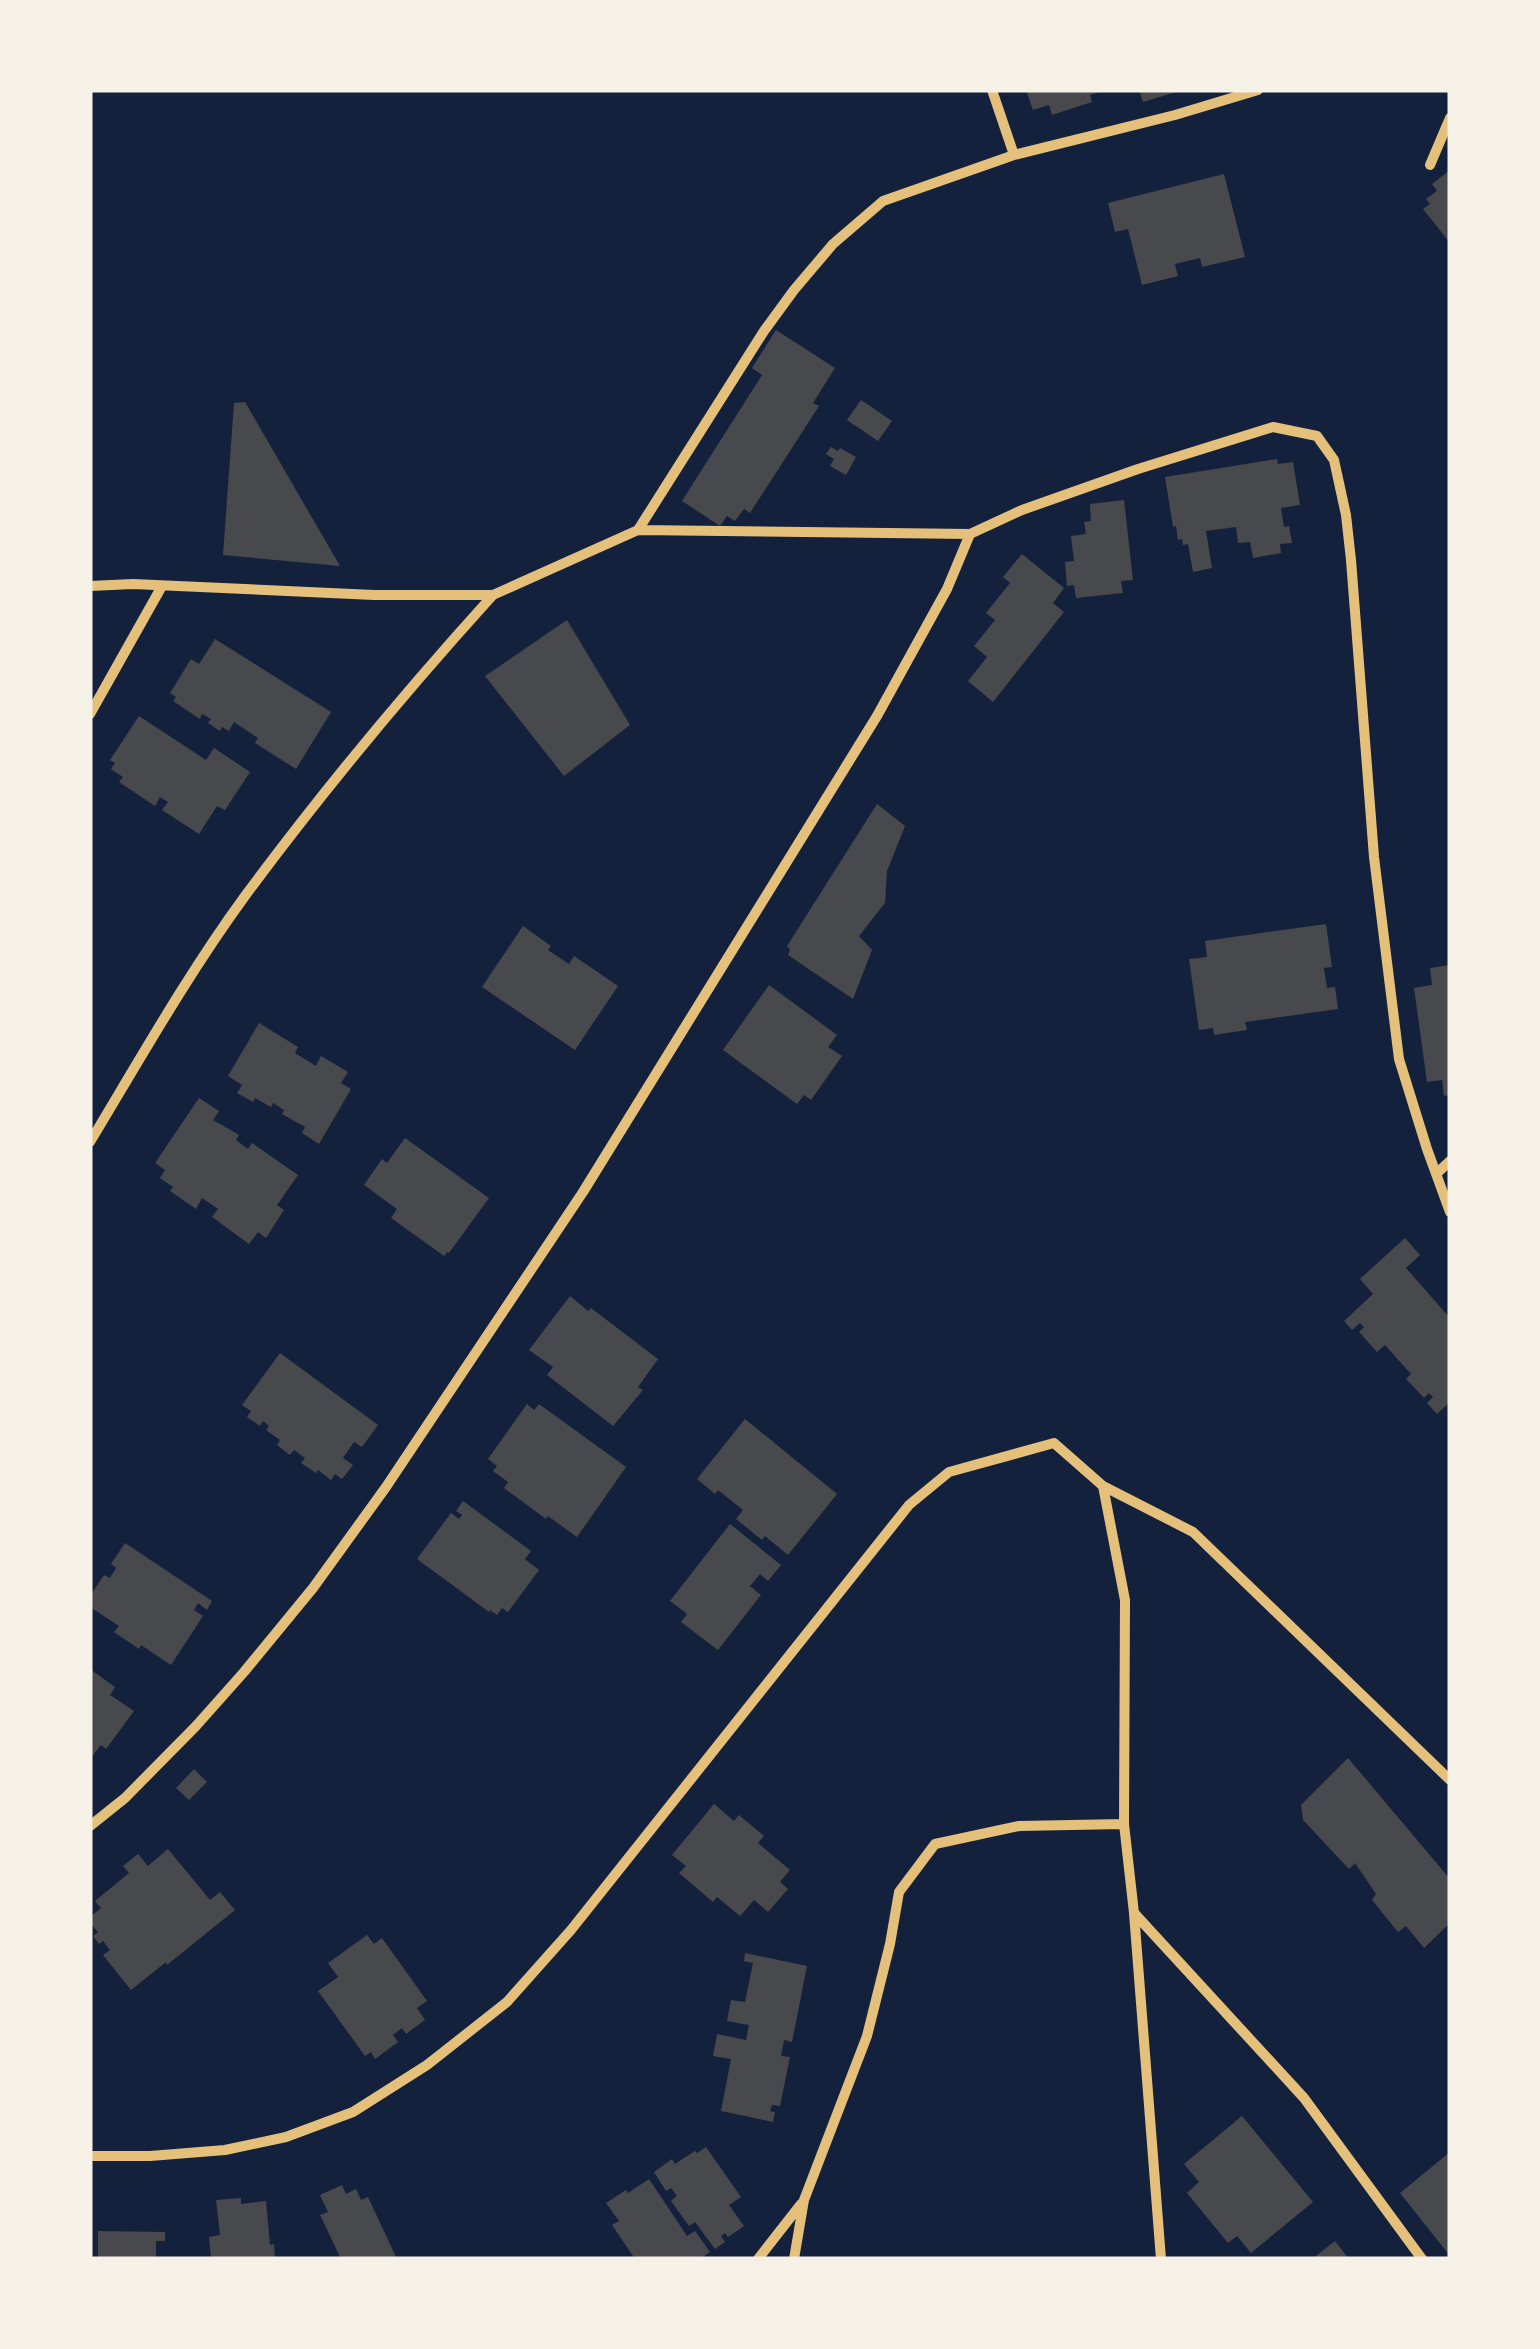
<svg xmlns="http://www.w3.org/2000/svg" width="1540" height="2349" font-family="'Exo 2',sans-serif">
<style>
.building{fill:#48494c}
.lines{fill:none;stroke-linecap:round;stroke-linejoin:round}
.minor{stroke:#e5c07b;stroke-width:10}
</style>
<rect width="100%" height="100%" fill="#14213d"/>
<path class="building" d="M 1026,90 L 1101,90 L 1102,91 L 1090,95 L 1092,102 L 1052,115 L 1049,105 L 1033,110 Z
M 1139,90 L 1179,90 L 1179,91 L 1143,102 Z
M 1450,170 L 1450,243 L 1423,209 L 1430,204 L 1426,199 L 1437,191 L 1432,184 Z
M 1224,174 L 1245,257 L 1202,267 L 1200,258 L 1175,264 L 1178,276 L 1142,285 L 1128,229 L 1115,232 L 1108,203 Z
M 776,330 L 835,368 L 813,403 L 819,406 L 750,513 L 744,509 L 735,521 L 727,516 L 720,526 L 682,501 L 762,375 L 752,368 Z
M 861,400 L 892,421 L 878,441 L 847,420 Z
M 245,402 L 340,566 L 223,555 L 234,403 Z
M 831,447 L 838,451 L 840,448 L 856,457 L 846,475 L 830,466 L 834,459 L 826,454 Z
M 1277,459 L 1278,464 L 1293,462 L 1300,505 L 1281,508 L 1284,527 L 1289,526 L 1292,543 L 1280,544 L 1281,553 L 1253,558 L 1250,542 L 1238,543 L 1236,527 L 1206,531 L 1212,568 L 1193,572 L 1188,544 L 1183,545 L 1182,539 L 1178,540 L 1176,526 L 1173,527 L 1165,477 Z
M 1124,500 L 1133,580 L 1121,581 L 1123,593 L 1076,598 L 1074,585 L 1067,586 L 1065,562 L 1074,561 L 1071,536 L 1086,534 L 1084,522 L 1091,521 L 1090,504 Z
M 1022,554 L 1064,588 L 1053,603 L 1064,612 L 993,702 L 968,681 L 987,657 L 974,646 L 995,620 L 986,613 L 1010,583 L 1003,577 Z
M 567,620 L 630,725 L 564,776 L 485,676 Z
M 215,639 L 331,712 L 296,769 L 255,743 L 258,738 L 234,722 L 229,731 L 222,727 L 220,731 L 208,723 L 211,719 L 202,714 L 200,719 L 173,701 L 176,697 L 170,693 L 191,659 L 199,664 Z
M 139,716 L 206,760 L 214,748 L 250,772 L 225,810 L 217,806 L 199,834 L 162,810 L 168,802 L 160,797 L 155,806 L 119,782 L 123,777 L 111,769 L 115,763 L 110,760 Z
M 877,804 L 905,826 L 887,871 L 885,903 L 859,936 L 872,950 L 853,999 L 788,955 L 790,950 L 787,946 Z
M 1326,924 L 1332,967 L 1324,968 L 1327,988 L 1335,987 L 1338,1009 L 1245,1022 L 1247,1030 L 1214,1035 L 1213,1028 L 1199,1030 L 1189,959 L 1207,957 L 1205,941 Z
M 523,926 L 551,946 L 548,950 L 569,964 L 574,956 L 618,986 L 575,1050 L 482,987 Z
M 1450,965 L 1450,1095 L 1444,1096 L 1442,1080 L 1427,1082 L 1414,988 L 1432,985 L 1430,968 Z
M 769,985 L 837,1035 L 828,1047 L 842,1056 L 811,1100 L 804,1095 L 797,1104 L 723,1050 Z
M 259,1023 L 298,1047 L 295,1053 L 316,1066 L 321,1056 L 348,1072 L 341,1083 L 351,1089 L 319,1144 L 302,1133 L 305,1127 L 282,1114 L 284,1110 L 273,1103 L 271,1107 L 255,1098 L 253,1102 L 237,1093 L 242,1085 L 228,1076 Z
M 199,1098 L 219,1111 L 213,1120 L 239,1135 L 236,1140 L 248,1149 L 252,1143 L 298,1175 L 277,1205 L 284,1210 L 266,1238 L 258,1232 L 249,1244 L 212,1217 L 218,1209 L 202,1198 L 196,1209 L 170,1191 L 173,1187 L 160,1178 L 165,1170 L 155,1163 Z
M 405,1138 L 489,1198 L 449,1253 L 447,1252 L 444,1256 L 391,1218 L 397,1209 L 364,1185 L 382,1159 L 387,1163 Z
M 1405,1238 L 1420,1255 L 1406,1268 L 1450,1318 L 1450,1402 L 1437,1414 L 1427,1403 L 1433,1397 L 1429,1393 L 1424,1398 L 1406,1379 L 1411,1374 L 1385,1345 L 1377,1352 L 1359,1332 L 1364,1327 L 1360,1323 L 1352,1330 L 1344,1321 L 1373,1294 L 1360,1279 Z
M 570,1296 L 588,1311 L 591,1308 L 658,1359 L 638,1387 L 643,1390 L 613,1426 L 547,1375 L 553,1367 L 529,1350 Z
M 280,1353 L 378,1425 L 362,1447 L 354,1442 L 343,1458 L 353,1465 L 342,1479 L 335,1474 L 331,1480 L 318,1470 L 316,1473 L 301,1463 L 305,1458 L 294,1450 L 290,1455 L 277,1445 L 280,1440 L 266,1430 L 269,1426 L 263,1421 L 260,1426 L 247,1417 L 251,1411 L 242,1405 Z
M 527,1404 L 534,1410 L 539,1404 L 626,1467 L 577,1537 L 548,1516 L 546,1519 L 504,1488 L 508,1482 L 493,1471 L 497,1466 L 488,1459 Z
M 745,1419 L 837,1494 L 788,1555 L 765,1536 L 762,1540 L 736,1519 L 743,1510 L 718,1490 L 715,1494 L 697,1479 Z
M 463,1501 L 531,1551 L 525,1559 L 539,1570 L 508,1612 L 502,1608 L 497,1615 L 490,1610 L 489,1612 L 417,1559 L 451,1513 L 459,1519 L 462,1515 L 456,1511 Z
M 730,1524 L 781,1565 L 768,1581 L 760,1574 L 750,1586 L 761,1595 L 718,1650 L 681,1622 L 687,1614 L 670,1601 Z
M 125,1543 L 212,1601 L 207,1610 L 198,1603 L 194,1610 L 203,1616 L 171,1665 L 141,1645 L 139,1649 L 114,1632 L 119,1626 L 90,1607 L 90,1596 L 104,1575 L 110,1578 L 116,1568 L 111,1564 Z
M 90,1669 L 115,1687 L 110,1695 L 134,1711 L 106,1749 L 101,1745 L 90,1759 Z
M 1348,1758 L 1450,1879 L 1450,1923 L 1424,1948 L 1406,1926 L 1398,1932 L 1372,1900 L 1376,1894 L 1355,1863 L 1349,1869 L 1303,1820 L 1301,1805 Z
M 194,1769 L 207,1782 L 189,1800 L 176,1788 Z
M 714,1804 L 734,1821 L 739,1815 L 764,1836 L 758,1843 L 790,1870 L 780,1882 L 788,1889 L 768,1912 L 754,1900 L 740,1916 L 717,1897 L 713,1902 L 679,1873 L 686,1866 L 672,1855 Z
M 168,1849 L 210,1900 L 220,1892 L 235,1910 L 167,1965 L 166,1962 L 131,1990 L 103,1955 L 110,1950 L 103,1941 L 99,1944 L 93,1936 L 98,1932 L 90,1923 L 90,1917 L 101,1908 L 95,1901 L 129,1873 L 123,1866 L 138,1854 L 148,1866 Z
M 367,1935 L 374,1944 L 382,1938 L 427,2001 L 417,2008 L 425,2020 L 406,2034 L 402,2028 L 393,2035 L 398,2042 L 375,2059 L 371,2052 L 365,2056 L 318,1991 L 338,1977 L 328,1963 Z
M 745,1953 L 807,1966 L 792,2042 L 784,2040 L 781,2056 L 790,2057 L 780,2106 L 772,2105 L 770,2111 L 775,2112 L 773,2122 L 721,2111 L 731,2059 L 713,2056 L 717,2034 L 746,2040 L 749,2025 L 727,2021 L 731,2000 L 745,2002 L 753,1963 L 744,1961 Z
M 1242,2116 L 1313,2202 L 1251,2253 L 1237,2236 L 1228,2243 L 1187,2193 L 1199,2182 L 1184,2164 Z
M 706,2147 L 741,2197 L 729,2205 L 744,2226 L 728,2237 L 725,2233 L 721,2236 L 725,2242 L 715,2249 L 695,2222 L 689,2226 L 671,2201 L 677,2196 L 671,2188 L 666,2191 L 654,2172 L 672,2159 L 675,2164 L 695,2151 L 697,2153 Z
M 1450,2152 L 1450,2256 L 1400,2193 Z
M 649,2179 L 687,2236 L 695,2231 L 710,2252 L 700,2259 L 635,2259 L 612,2225 L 619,2221 L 606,2203 L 626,2190 L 628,2193 Z
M 342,2185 L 346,2194 L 356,2189 L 361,2200 L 368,2197 L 397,2259 L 341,2259 L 320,2215 L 328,2212 L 320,2195 Z
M 241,2198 L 241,2204 L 266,2201 L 270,2245 L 274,2244 L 275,2259 L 211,2259 L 209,2237 L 220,2235 L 216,2200 Z
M 98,2231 L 165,2232 L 165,2241 L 156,2241 L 156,2259 L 98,2259 Z
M 1335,2241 L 1349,2259 L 1312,2259 Z"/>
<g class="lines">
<path class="minor" d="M 992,90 L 1014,155
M 1430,165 L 1450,118
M 638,530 L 764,331 L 794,290 L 833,244 L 883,201 L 1014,155 L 1175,115 L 1258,90
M 90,586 L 133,584 L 374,595 L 493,595 L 638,530 L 970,534
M 90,714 L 162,586
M 90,1142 C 140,1059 188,974 245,896 C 322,792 406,691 493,595
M 1436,1174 L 1450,1161
M 1103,1486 L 1125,1600 L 1124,1824 L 1134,1913 L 1161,2259
M 90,1826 L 125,1798 L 196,1726 L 244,1672 L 313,1588 L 386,1487 L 583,1192 L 877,716 L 947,589 L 970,534 L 1022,510 L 1138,469 L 1273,427 L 1317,436 L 1334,460 L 1346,515 L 1351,560 L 1374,857 L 1399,1059 L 1427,1149 L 1450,1212
M 1135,1914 L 1304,2098 L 1422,2259
M 90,2156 L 150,2156 L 225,2150 L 286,2137 L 353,2112 L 427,2065 L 507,2002 L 571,1930 L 909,1505 L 949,1472 L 1054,1443 L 1103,1486 L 1193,1532 L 1450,1780
M 758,2259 L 801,2204
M 794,2259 L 804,2200 L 867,2036 L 890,1944 L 899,1892 L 935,1844 L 1019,1826 L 1124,1824"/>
</g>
<rect width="1540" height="2349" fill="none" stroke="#f6f1e7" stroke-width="185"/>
</svg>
